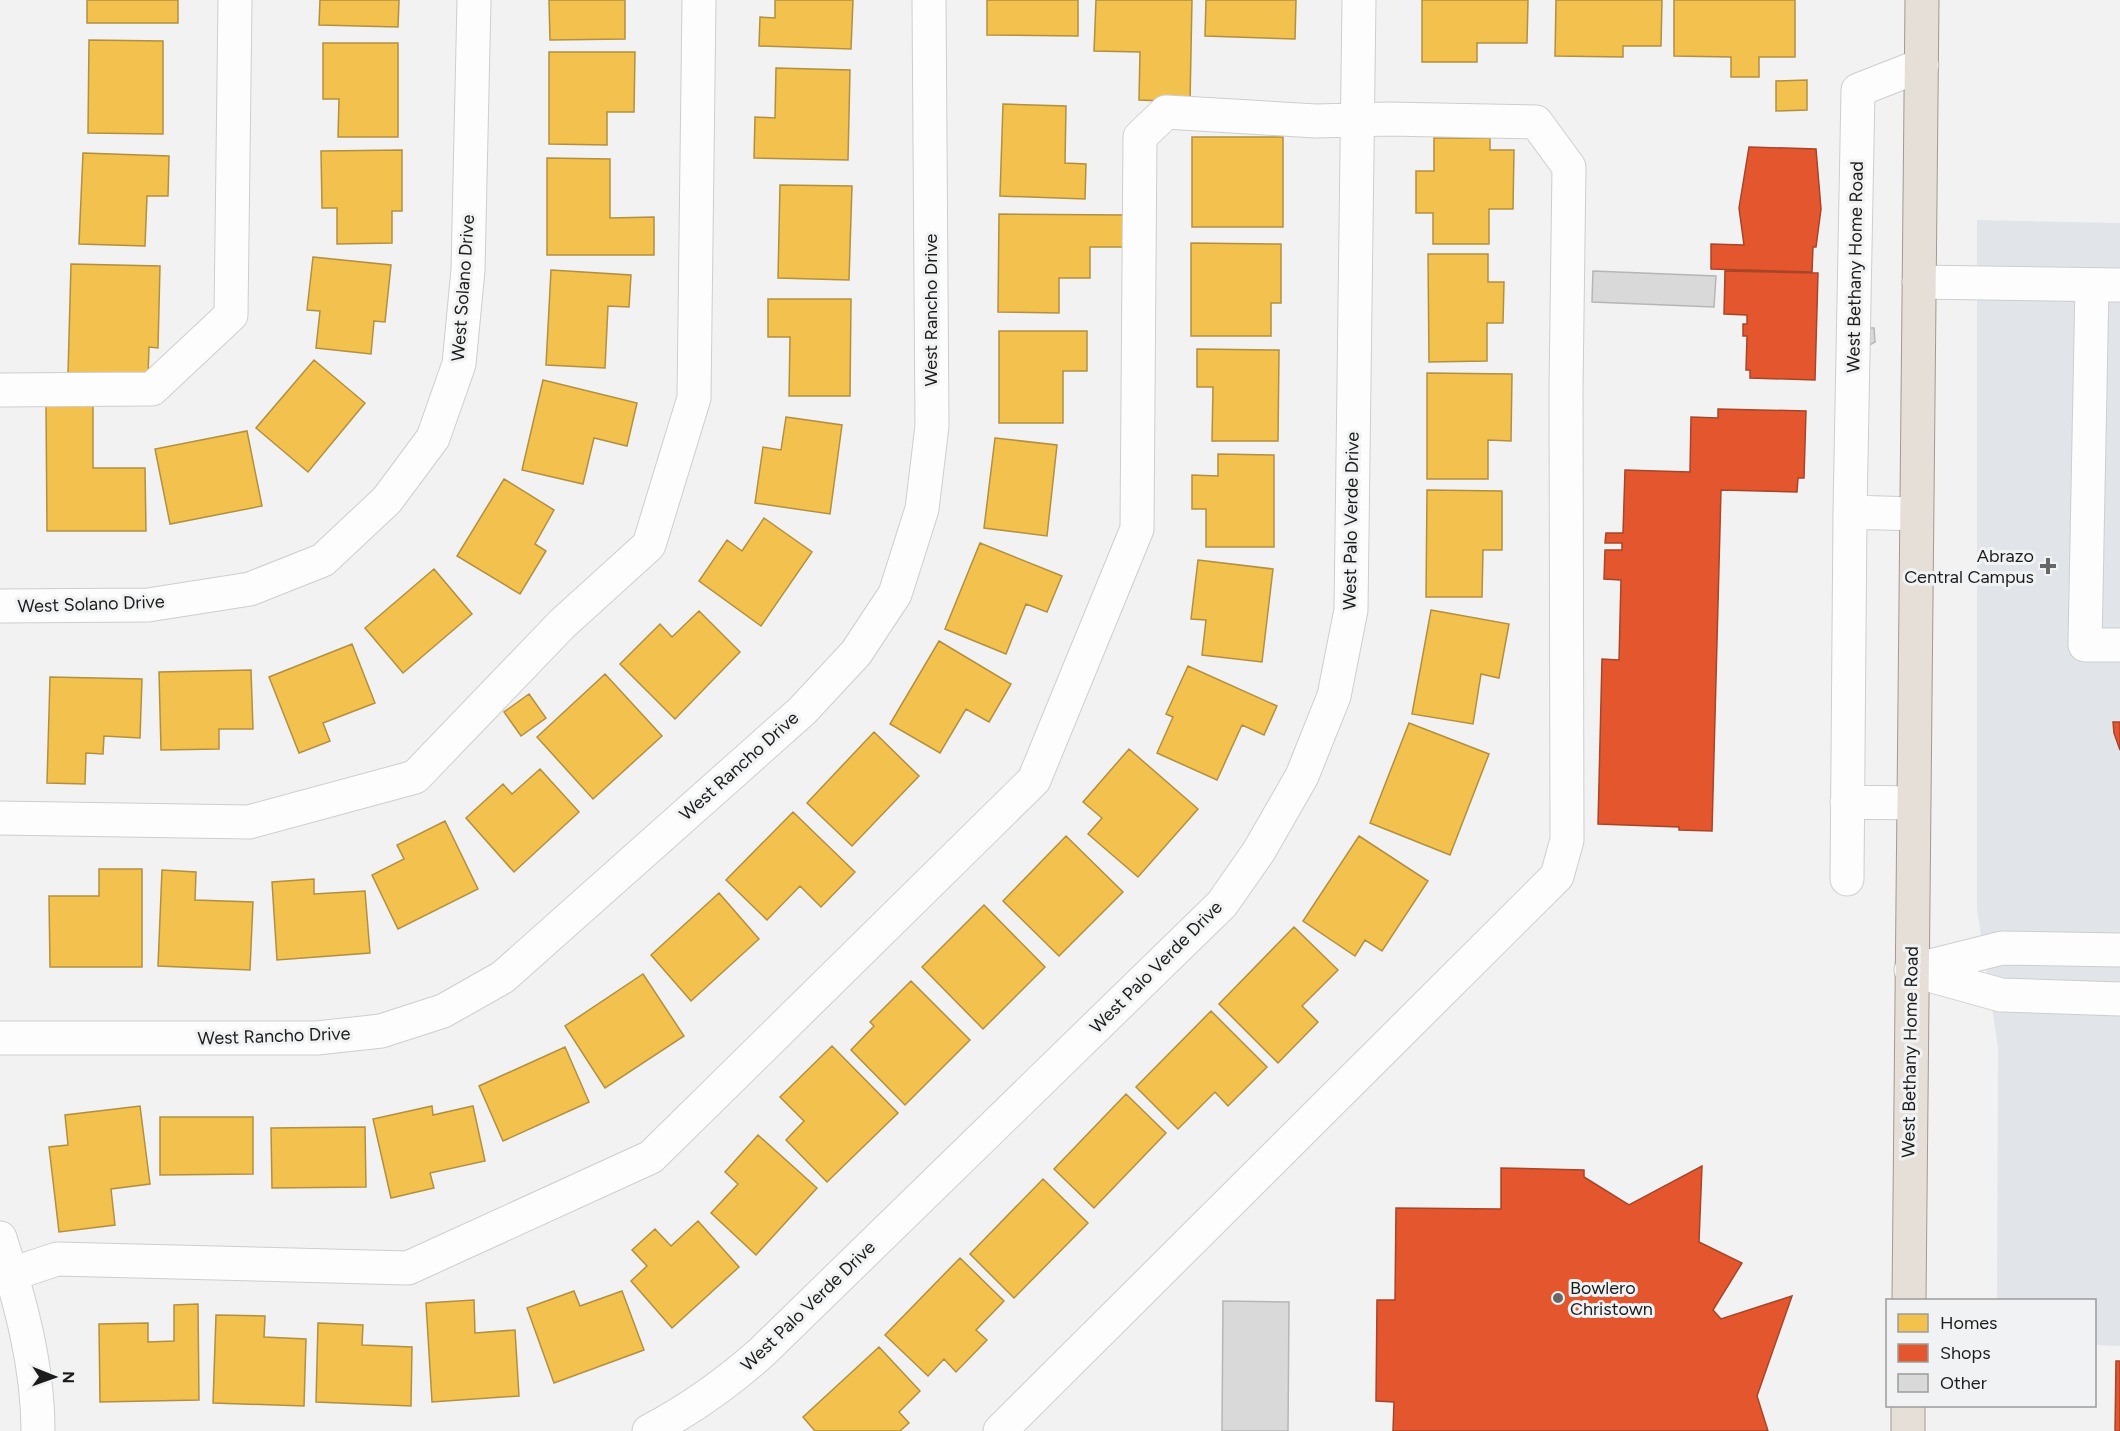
<svg xmlns="http://www.w3.org/2000/svg" width="2120" height="1431" font-family="Figtree,sans-serif">
<style>
.built{fill:#e1e4e8}
.homes{fill:#f2c14e;stroke:#b2903f;stroke-width:1.5}
.shops{fill:#e4572e;stroke:#a84529;stroke-width:1.5}
.building{fill:#d9d9d9;stroke:#b6b6b6;stroke-width:1.5}
.lines{fill:none;stroke-linecap:round;stroke-linejoin:round}
.minor-casing{stroke:#cecece;stroke-width:35}
.major-casing{stroke:#a4998d;stroke-width:35}
.minor{stroke:#fdfdfd;stroke-width:33}
.major{stroke:#e5dfd8;stroke-width:33}
.poi-dot{fill:#676767;stroke:#f1f2f3;stroke-width:2}
.labels{text-anchor:middle;stroke-width:6;stroke-linejoin:round;paint-order:stroke}
.street-label{font-size:18px;fill:#1c1c1c;stroke:#f1f2f3}
.poi-label{font-size:18px;fill:#1c1c1c;stroke:#f1f2f3;text-anchor:end}
</style>
<rect width="100%" height="100%" fill="#f2f2f2"/>
<path class="built" d="M 1977,220 L 2120,223 L 2120,1346 L 2095,1345 L 2094,1300 L 1997,1300 L 1998,1047 L 1977,909 Z"/>
<path class="homes" d="M 87,0 L 178,0 L 178,23 L 87,23 Z
M 320,0 L 399,0 L 398,27 L 319,25 Z
M 549,0 L 625,0 L 625,39 L 550,40 Z
M 775,0 L 853,0 L 851,49 L 759,46 L 760,17 L 775,18 Z
M 987,0 L 1078,0 L 1078,36 L 987,35 Z
M 1096,0 L 1192,0 L 1190,102 L 1139,100 L 1140,52 L 1094,51 Z
M 1206,0 L 1296,0 L 1295,39 L 1205,36 Z
M 1422,0 L 1528,0 L 1527,43 L 1477,43 L 1477,62 L 1422,62 Z
M 1556,0 L 1662,0 L 1661,46 L 1623,46 L 1623,57 L 1555,56 Z
M 1674,0 L 1795,0 L 1795,57 L 1759,57 L 1759,77 L 1731,77 L 1731,57 L 1674,56 Z
M 89,40 L 163,41 L 163,134 L 88,133 Z
M 323,43 L 398,43 L 398,137 L 338,137 L 339,99 L 323,99 Z
M 549,52 L 635,52 L 634,112 L 607,112 L 607,145 L 549,144 Z
M 776,68 L 850,70 L 848,160 L 754,158 L 755,117 L 775,118 Z
M 1807,80 L 1807,110 L 1776,111 L 1776,81 Z
M 1003,104 L 1066,106 L 1065,163 L 1086,164 L 1085,199 L 1000,196 Z
M 1192,137 L 1283,137 L 1283,227 L 1192,227 Z
M 1434,138 L 1490,138 L 1490,150 L 1514,150 L 1513,209 L 1489,209 L 1489,244 L 1433,244 L 1433,213 L 1416,213 L 1416,171 L 1434,171 Z
M 402,150 L 402,211 L 392,211 L 392,243 L 337,244 L 337,208 L 322,208 L 321,151 Z
M 83,153 L 169,156 L 168,196 L 147,196 L 145,246 L 79,244 Z
M 547,158 L 610,159 L 610,218 L 654,217 L 654,255 L 547,255 Z
M 780,185 L 852,186 L 849,280 L 778,278 Z
M 999,214 L 1125,215 L 1124,247 L 1090,247 L 1090,278 L 1059,278 L 1059,313 L 998,312 Z
M 1191,243 L 1281,244 L 1281,303 L 1271,303 L 1271,336 L 1191,336 Z
M 1428,254 L 1488,254 L 1488,282 L 1504,282 L 1503,323 L 1487,323 L 1487,361 L 1429,362 Z
M 313,257 L 391,265 L 385,322 L 374,321 L 371,354 L 316,348 L 320,311 L 307,310 Z
M 71,264 L 160,266 L 158,348 L 149,347 L 148,375 L 68,374 Z
M 551,270 L 631,275 L 629,307 L 608,306 L 605,368 L 546,365 Z
M 768,299 L 851,299 L 850,396 L 789,396 L 790,337 L 768,337 Z
M 999,331 L 1087,331 L 1087,371 L 1063,371 L 1063,423 L 999,423 Z
M 1197,349 L 1279,350 L 1278,441 L 1212,441 L 1213,387 L 1197,387 Z
M 314,360 L 365,403 L 308,472 L 256,428 Z
M 1427,373 L 1512,374 L 1511,441 L 1488,440 L 1488,479 L 1427,479 Z
M 543,380 L 637,403 L 627,446 L 594,438 L 583,484 L 522,470 Z
M 46,405 L 93,405 L 93,468 L 145,468 L 146,531 L 47,531 Z
M 786,417 L 842,425 L 830,514 L 755,503 L 763,447 L 781,450 Z
M 247,431 L 262,506 L 170,524 L 155,449 Z
M 995,438 L 1057,445 L 1047,536 L 984,528 Z
M 1218,454 L 1274,455 L 1274,547 L 1206,547 L 1206,509 L 1192,509 L 1192,475 L 1218,476 Z
M 504,479 L 554,510 L 535,544 L 546,551 L 520,594 L 457,556 Z
M 1427,490 L 1502,491 L 1502,550 L 1483,550 L 1482,597 L 1426,597 Z
M 764,518 L 812,552 L 761,626 L 699,581 L 727,540 L 742,551 Z
M 980,543 L 1062,576 L 1047,612 L 1026,604 L 1006,654 L 945,629 Z
M 1198,560 L 1273,569 L 1262,662 L 1202,655 L 1206,620 L 1191,619 Z
M 434,569 L 472,614 L 403,673 L 365,628 Z
M 1431,610 L 1509,624 L 1499,678 L 1481,674 L 1473,724 L 1412,714 Z
M 699,611 L 740,652 L 675,719 L 620,664 L 660,624 L 672,637 Z
M 939,641 L 1011,684 L 989,722 L 966,709 L 940,753 L 890,724 Z
M 352,644 L 375,703 L 323,723 L 330,741 L 299,753 L 269,677 Z
M 1188,666 L 1277,706 L 1264,735 L 1242,725 L 1217,780 L 1157,753 L 1173,717 L 1166,714 Z
M 251,670 L 253,729 L 219,729 L 219,749 L 161,750 L 159,672 Z
M 605,674 L 662,736 L 593,799 L 537,737 Z
M 50,677 L 142,679 L 140,738 L 104,736 L 103,754 L 86,753 L 85,784 L 47,783 Z
M 529,694 L 546,718 L 521,736 L 504,712 Z
M 1409,723 L 1489,754 L 1450,855 L 1370,823 Z
M 874,732 L 919,776 L 852,846 L 807,803 Z
M 1129,749 L 1198,809 L 1138,877 L 1088,834 L 1102,818 L 1083,802 Z
M 540,769 L 579,812 L 514,872 L 466,818 L 503,784 L 512,794 Z
M 793,812 L 855,872 L 821,907 L 800,886 L 767,920 L 726,880 Z
M 445,821 L 478,889 L 398,929 L 372,875 L 404,859 L 397,845 Z
M 1066,836 L 1123,892 L 1059,956 L 1003,901 Z
M 1359,836 L 1428,881 L 1382,951 L 1365,940 L 1355,956 L 1303,921 Z
M 99,869 L 142,869 L 142,967 L 50,967 L 49,896 L 99,896 Z
M 162,870 L 196,872 L 195,900 L 253,902 L 250,970 L 158,966 Z
M 314,879 L 314,894 L 365,891 L 370,953 L 277,960 L 272,882 Z
M 719,893 L 759,939 L 691,1001 L 651,955 Z
M 984,905 L 1045,967 L 983,1029 L 922,967 Z
M 1294,927 L 1338,970 L 1302,1006 L 1318,1022 L 1278,1063 L 1219,1004 Z
M 643,974 L 684,1036 L 605,1088 L 565,1026 Z
M 911,981 L 970,1040 L 905,1105 L 851,1050 L 874,1026 L 870,1022 Z
M 1211,1011 L 1267,1067 L 1228,1106 L 1215,1092 L 1178,1129 L 1136,1087 Z
M 832,1046 L 898,1113 L 827,1182 L 786,1140 L 804,1121 L 780,1097 Z
M 565,1047 L 589,1102 L 503,1141 L 479,1086 Z
M 1126,1094 L 1166,1133 L 1094,1208 L 1054,1169 Z
M 140,1106 L 150,1184 L 111,1189 L 115,1225 L 59,1232 L 49,1147 L 68,1145 L 65,1115 Z
M 432,1106 L 433,1115 L 473,1106 L 485,1161 L 430,1173 L 434,1188 L 391,1198 L 373,1119 Z
M 160,1117 L 253,1117 L 253,1174 L 160,1175 Z
M 365,1127 L 366,1187 L 272,1188 L 271,1128 Z
M 758,1135 L 817,1188 L 756,1255 L 711,1213 L 738,1184 L 725,1172 Z
M 1043,1179 L 1088,1223 L 1014,1298 L 970,1254 Z
M 698,1221 L 739,1267 L 672,1328 L 631,1281 L 647,1266 L 632,1250 L 655,1229 L 671,1246 Z
M 960,1258 L 1004,1301 L 976,1330 L 987,1340 L 956,1372 L 944,1359 L 928,1376 L 885,1335 Z
M 574,1291 L 580,1306 L 622,1291 L 644,1350 L 554,1383 L 527,1308 Z
M 474,1300 L 475,1333 L 515,1330 L 519,1396 L 432,1402 L 426,1303 Z
M 198,1304 L 199,1400 L 100,1402 L 99,1324 L 148,1323 L 148,1342 L 174,1341 L 174,1305 Z
M 216,1315 L 265,1316 L 264,1337 L 306,1339 L 304,1406 L 213,1403 Z
M 318,1323 L 363,1325 L 362,1345 L 412,1347 L 411,1406 L 316,1402 Z
M 879,1347 L 920,1391 L 899,1412 L 909,1423 L 900,1431 L 815,1431 L 803,1417 Z"/>
<path class="shops" d="M 1749,147 L 1816,149 L 1821,209 L 1816,247 L 1813,247 L 1812,272 L 1711,269 L 1711,244 L 1744,245 L 1739,208 Z
M 1725,271 L 1818,273 L 1815,380 L 1750,378 L 1750,370 L 1746,370 L 1747,336 L 1743,336 L 1743,324 L 1747,324 L 1747,315 L 1724,314 Z
M 1718,409 L 1806,411 L 1804,478 L 1798,478 L 1797,492 L 1721,490 L 1712,831 L 1679,830 L 1679,827 L 1598,824 L 1602,659 L 1619,660 L 1621,580 L 1604,579 L 1605,550 L 1622,550 L 1622,543 L 1605,543 L 1606,533 L 1623,533 L 1625,470 L 1690,472 L 1691,417 L 1718,418 Z
M 2113,722 L 2120,722 L 2120,750 L 2114,733 Z
M 1702,1166 L 1699,1242 L 1742,1263 L 1713,1310 L 1721,1319 L 1792,1296 L 1757,1396 L 1768,1431 L 1393,1431 L 1394,1402 L 1376,1401 L 1377,1300 L 1395,1300 L 1396,1208 L 1501,1209 L 1501,1168 L 1584,1170 L 1584,1177 L 1629,1205 Z
M 2116,1361 L 2120,1361 L 2120,1431 L 2115,1431 Z"/>
<path class="building" d="M 1593,271 L 1716,276 L 1714,307 L 1592,302 Z
M 1865,328 L 1874,328 L 1875,342 L 1864,348 Z
M 1223,1301 L 1289,1302 L 1288,1431 L 1222,1431 Z"/>
<g class="lines">
<g class="minor-casing">
<path id="minor" d="M 1919,282 L 2120,285
M 2092,285 L 2085,645 L 2120,645
M 0,390 L 152,389 L 231,315 L 235,0
M 1850,512 L 1916,514
M 0,606 L 148,605 L 250,589 L 323,560 L 387,500 L 433,438 L 459,364 L 468,270 L 474,0
M 1847,802 L 1913,803
M 0,818 L 249,822 L 415,777 L 562,624 L 649,545 L 694,398 L 699,0
M 1847,879 L 1850,512 L 1858,90 L 1922,65
M 1911,970 L 2001,995 L 2120,999
M 1914,970 L 2002,948 L 2120,950
M 0,1038 L 317,1038 L 381,1031 L 443,1011 L 503,977 L 802,711 L 856,653 L 895,594 L 922,509 L 932,426 L 929,0
M 0,1238 C 20,1300 38,1365 38,1431
M 12,1274 L 57,1259 L 408,1268 L 651,1157 L 1034,780 L 1137,529 L 1140,137 L 1166,112 L 1316,121 L 1389,119 L 1536,122 L 1569,167 L 1566,390 L 1567,840 L 1557,876 L 1000,1431
M 649,1431 C 691,1409 727,1383 762,1352 L 1222,904 L 1259,851 L 1302,776 L 1334,696 L 1351,610 L 1359,0"/>
</g>
<g class="major-casing">
<path id="major" d="M 1909,1300 L 1922,0
M 1908,1431 L 1908,1406"/>
</g>
<use href="#minor" class="minor"/>
<use href="#major" class="major"/>
</g>
<g class="poi-dot">
<path d="M2045 557h6v6h6v6h-6v6h-6v-6h-6v-6h6z"/>
<circle cx="1558" cy="1298" r="6"/>
</g>
<g class="labels">
<g class="street-label">
<text transform="translate(1855 267) rotate(-89)" y="6">West Bethany Home Road</text>
<text transform="translate(463 288) rotate(-86)" y="6">West Solano Drive</text>
<text transform="translate(931 310) rotate(-90)" y="6">West Rancho Drive</text>
<text transform="translate(1351 521) rotate(-89)" y="6">West Palo Verde Drive</text>
<text transform="translate(91 604) rotate(-2)" y="6">West Solano Drive</text>
<text transform="translate(739 766) rotate(-42)" y="6">West Rancho Drive</text>
<text transform="translate(1156 967) rotate(-45)" y="6">West Palo Verde Drive</text>
<text transform="translate(274 1036) rotate(-2)" y="6">West Rancho Drive</text>
<text transform="translate(1910 1052) rotate(-89)" y="6">West Bethany Home Road</text>
<text transform="translate(808 1306) rotate(-44)" y="6">West Palo Verde Drive</text>
</g>
<g class="poi-label">
<text x="2034" y="562">Abrazo<tspan x="2034" dy="21">Central Campus</tspan></text>
<text x="1570" y="1294" text-anchor="start">Bowlero<tspan x="1570" dy="21">Christown</tspan></text>
</g>
</g>
<rect x="1886" y="1299" width="210" height="108" fill="#f1f2f3" stroke="#9c9c9d" stroke-width="1.5"/>
<rect x="1898" y="1314" width="30" height="18" fill="#f2c14e" stroke="#9c9c9d" stroke-width="1.5"/>
<text x="1940" y="1329" font-size="18" fill="#1c1c1c">Homes</text>
<rect x="1898" y="1344" width="30" height="18" fill="#e4572e" stroke="#9c9c9d" stroke-width="1.5"/>
<text x="1940" y="1359" font-size="18" fill="#1c1c1c">Shops</text>
<rect x="1898" y="1374" width="30" height="18" fill="#d9d9d9" stroke="#9c9c9d" stroke-width="1.5"/>
<text x="1940" y="1389" font-size="18" fill="#1c1c1c">Other</text>
<g transform="translate(54 1377) rotate(91)" stroke="#f1f2f3" stroke-width="4.5" paint-order="stroke">
<path d="M0-4.5L10 22L0 15L-10 22Z" fill="#1c1c1c"/>
<text y="-9" font-size="16" font-weight="bold" text-anchor="middle" fill="#1c1c1c">N</text>
</g>
</svg>
